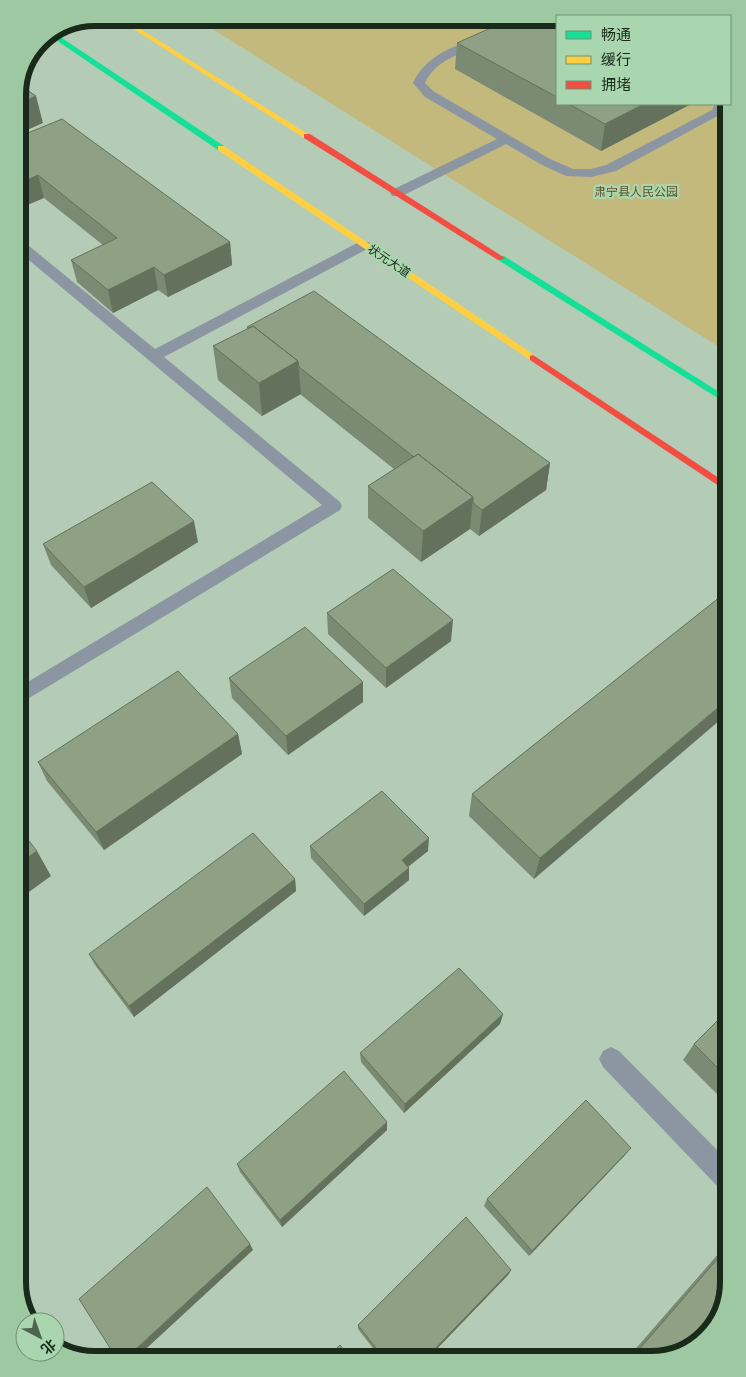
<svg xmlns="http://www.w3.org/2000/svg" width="746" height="1377" font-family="'Source Sans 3','Noto Sans SC',sans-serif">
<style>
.green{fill:#c3b97c}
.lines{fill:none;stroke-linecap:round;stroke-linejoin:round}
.lane{fill:#8c96a3;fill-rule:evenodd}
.fast{fill:#16e098;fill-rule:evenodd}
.slow{fill:#ffcf43;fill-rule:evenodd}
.jam{fill:#f24e42;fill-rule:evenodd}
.wall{fill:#7b8a72}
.shaded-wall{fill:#64715c}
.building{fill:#8fa184;stroke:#64715c}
.labels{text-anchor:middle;stroke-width:4.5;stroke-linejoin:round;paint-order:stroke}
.far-park-label{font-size:12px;fill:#625023;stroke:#a9d6ae}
.far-street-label{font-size:12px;fill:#192a1b;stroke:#a9d6ae}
.rim{fill:none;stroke:#192a1b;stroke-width:6}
</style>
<rect width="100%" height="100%" fill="#b4ccb6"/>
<path class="green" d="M 195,18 L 557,18 L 557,104 L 723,104 L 724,350 Z"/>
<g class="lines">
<path class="lane" d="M 478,39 L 482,40 L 484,42 L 482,44 C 461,54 435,60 425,83 L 433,91 L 550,159 L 573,169 L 591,169 L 606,165 L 712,110 L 715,104 L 723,104 L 723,113 L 616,171 L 591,177 L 566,176 L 542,165 L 506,144 L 402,196 L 392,196 L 390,193 L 392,190 L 497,139 L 425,97 L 413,83 C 424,58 452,45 478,39 Z
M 18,240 L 23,241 L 155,349 L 359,242 L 369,242 L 371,245 L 369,248 L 164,357 L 340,502 L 342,506 L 340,510 L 21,703 L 21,686 L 322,505 L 18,251 Z
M 611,1047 L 619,1051 L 728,1161 L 728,1191 L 719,1188 L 603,1067 L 599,1059 L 603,1051 Z"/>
<path class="fast" d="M 56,34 L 224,146 L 225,148 L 218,150 L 50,36 Z
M 498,256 L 504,256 L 724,395 L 724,402 L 498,260 Z"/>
<path class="slow" d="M 116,18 L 123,18 L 311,136 L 304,138 Z
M 218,146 L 224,146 L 536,356 L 536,360 L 530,360 L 218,150 Z"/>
<path class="jam" d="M 304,134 L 310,134 L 505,258 L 501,260 L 498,260 L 304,138 Z
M 533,355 L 725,482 L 725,490 L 530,360 L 530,356 Z"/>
</g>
<path class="wall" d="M 557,18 L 557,104 L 691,104 L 601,151 L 455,69 L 457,43 Z
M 18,137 L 230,242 L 232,265 L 168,297 L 158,290 L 113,313 L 77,282 L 71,260 L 103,245 L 44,198 Z
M 247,327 L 550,463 L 546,490 L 479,536 L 470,529 L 421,562 L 368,518 L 368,486 L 394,469 L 300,394 L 262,416 L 218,380 L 213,346 L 247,329 Z
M 198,542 L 91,608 L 51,565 L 43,544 Z
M 725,593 L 534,879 L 469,816 L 472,794 Z
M 327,613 L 451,641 L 386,688 L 328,634 Z
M 229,678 L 363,682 L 363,702 L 288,755 L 232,698 Z
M 238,734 L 242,754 L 104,850 L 47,781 L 38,762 Z
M 310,846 L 428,851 L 408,867 L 409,868 L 409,880 L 364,916 L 311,858 Z
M 295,879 L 296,891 L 134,1017 L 95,965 L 89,954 Z
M 727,1011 L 728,1105 L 683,1060 L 694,1044 Z
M 503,1014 L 500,1024 L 404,1113 L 361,1062 L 360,1053 Z
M 387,1130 L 282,1227 L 240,1172 L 237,1164 Z
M 625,1155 L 529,1256 L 484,1206 L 487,1199 Z
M 727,1248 L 681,1353 L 631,1354 L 719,1253 Z
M 511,1270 L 508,1275 L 430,1356 L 379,1356 L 358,1329 L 358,1325 Z"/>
<path class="shaded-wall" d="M 36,96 L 43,123 L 18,134 L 18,104 Z
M 644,104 L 691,104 L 601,151 L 605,124 Z
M 38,175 L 44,198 L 18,209 L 18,184 Z
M 230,242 L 232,265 L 168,297 L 164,275 Z
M 154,267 L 158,290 L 113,313 L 108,290 Z
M 298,361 L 301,394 L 262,416 L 259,383 Z
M 550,463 L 546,490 L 479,536 L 482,510 Z
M 473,497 L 470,529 L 421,562 L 423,531 Z
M 194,521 L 198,542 L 91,608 L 84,587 Z
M 453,620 L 451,641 L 386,688 L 386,668 Z
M 363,682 L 363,702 L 288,755 L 286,736 Z
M 726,701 L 726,715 L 534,879 L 540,858 Z
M 238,734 L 242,754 L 104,850 L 96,832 Z
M 429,838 L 428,851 L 401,872 L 402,860 Z
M 37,851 L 51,876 L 22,897 L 21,862 Z
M 409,868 L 409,880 L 364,916 L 364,904 Z
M 295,879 L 296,891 L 134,1017 L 129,1006 Z
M 503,1014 L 500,1024 L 404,1113 L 405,1104 Z
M 387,1122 L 387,1130 L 282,1227 L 280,1220 Z
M 631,1148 L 625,1155 L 529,1256 L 532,1251 Z
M 250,1244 L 253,1250 L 135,1359 L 125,1359 Z
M 511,1270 L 508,1275 L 430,1356 L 428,1356 Z"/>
<path class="building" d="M 513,18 L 557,18 L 557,97 L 457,43 Z
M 20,85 L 36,96 L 18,104 L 18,91 Z
M 569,104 L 644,104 L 605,124 Z
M 62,119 L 230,242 L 164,275 L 154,267 L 108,290 L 71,260 L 117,238 L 38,175 L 18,184 L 18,137 Z
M 314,291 L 550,463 L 482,510 L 473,503 L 473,497 L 418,454 L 414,457 L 299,367 L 298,361 L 253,326 L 249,328 L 247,327 Z
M 253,326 L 298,361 L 259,383 L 213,346 Z
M 418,454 L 473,497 L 423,531 L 368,486 Z
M 152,482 L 194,521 L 84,587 L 43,544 Z
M 393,569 L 453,620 L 386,668 L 327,613 Z
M 725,593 L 726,701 L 540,858 L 472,794 Z
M 305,627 L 363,682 L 286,736 L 229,678 Z
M 178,671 L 238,734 L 96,832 L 38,762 Z
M 382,791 L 429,838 L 402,860 L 409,868 L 364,904 L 310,846 Z
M 21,831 L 37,851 L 21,862 Z
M 253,833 L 295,879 L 129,1006 L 89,954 Z
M 459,968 L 503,1014 L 405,1104 L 360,1053 Z
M 727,1011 L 727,1077 L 694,1044 Z
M 344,1071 L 387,1122 L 280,1220 L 237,1164 Z
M 586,1100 L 631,1148 L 532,1251 L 487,1199 Z
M 207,1187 L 250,1244 L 125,1359 L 117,1359 L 79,1299 Z
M 466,1217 L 511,1270 L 428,1356 L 382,1356 L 358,1325 Z
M 727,1248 L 728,1249 L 728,1282 L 715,1325 L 681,1353 L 635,1354 Z
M 340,1345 L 349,1357 L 328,1357 Z"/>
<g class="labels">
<g class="far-park-label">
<text x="636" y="196">肃宁县人民公园</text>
</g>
<g class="far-street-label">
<text transform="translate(389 261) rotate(34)" y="4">状元大道</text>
</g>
</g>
<path d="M0 0H746V1377H0ZM95 26H651A69 69 0 0 1 720 95V1282A69 69 0 0 1 651 1351H95A69 69 0 0 1 26 1282V95A69 69 0 0 1 95 26Z" fill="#9dc8a2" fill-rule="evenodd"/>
<path class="rim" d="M95 26H651A69 69 0 0 1 720 95V1282A69 69 0 0 1 651 1351H95A69 69 0 0 1 26 1282V95A69 69 0 0 1 95 26Z"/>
<rect x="556" y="15" width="175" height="90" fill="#a9d6ae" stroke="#6f9173"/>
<rect x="566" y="31" width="25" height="8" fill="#16e098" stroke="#6f9173"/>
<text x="601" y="40" font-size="15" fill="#192a1b">畅通</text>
<rect x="566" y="56" width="25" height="8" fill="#ffcf43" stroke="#6f9173"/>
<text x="601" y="65" font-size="15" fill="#192a1b">缓行</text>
<rect x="566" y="81" width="25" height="8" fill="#f24e42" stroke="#6f9173"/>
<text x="601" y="90" font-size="15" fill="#192a1b">拥堵</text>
<g transform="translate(40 1337) rotate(139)"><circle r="24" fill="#a9d6ae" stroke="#6f9173"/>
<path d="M0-4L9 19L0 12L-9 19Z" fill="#4f6351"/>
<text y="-8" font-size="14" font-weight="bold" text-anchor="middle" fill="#192a1b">北</text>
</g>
</svg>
